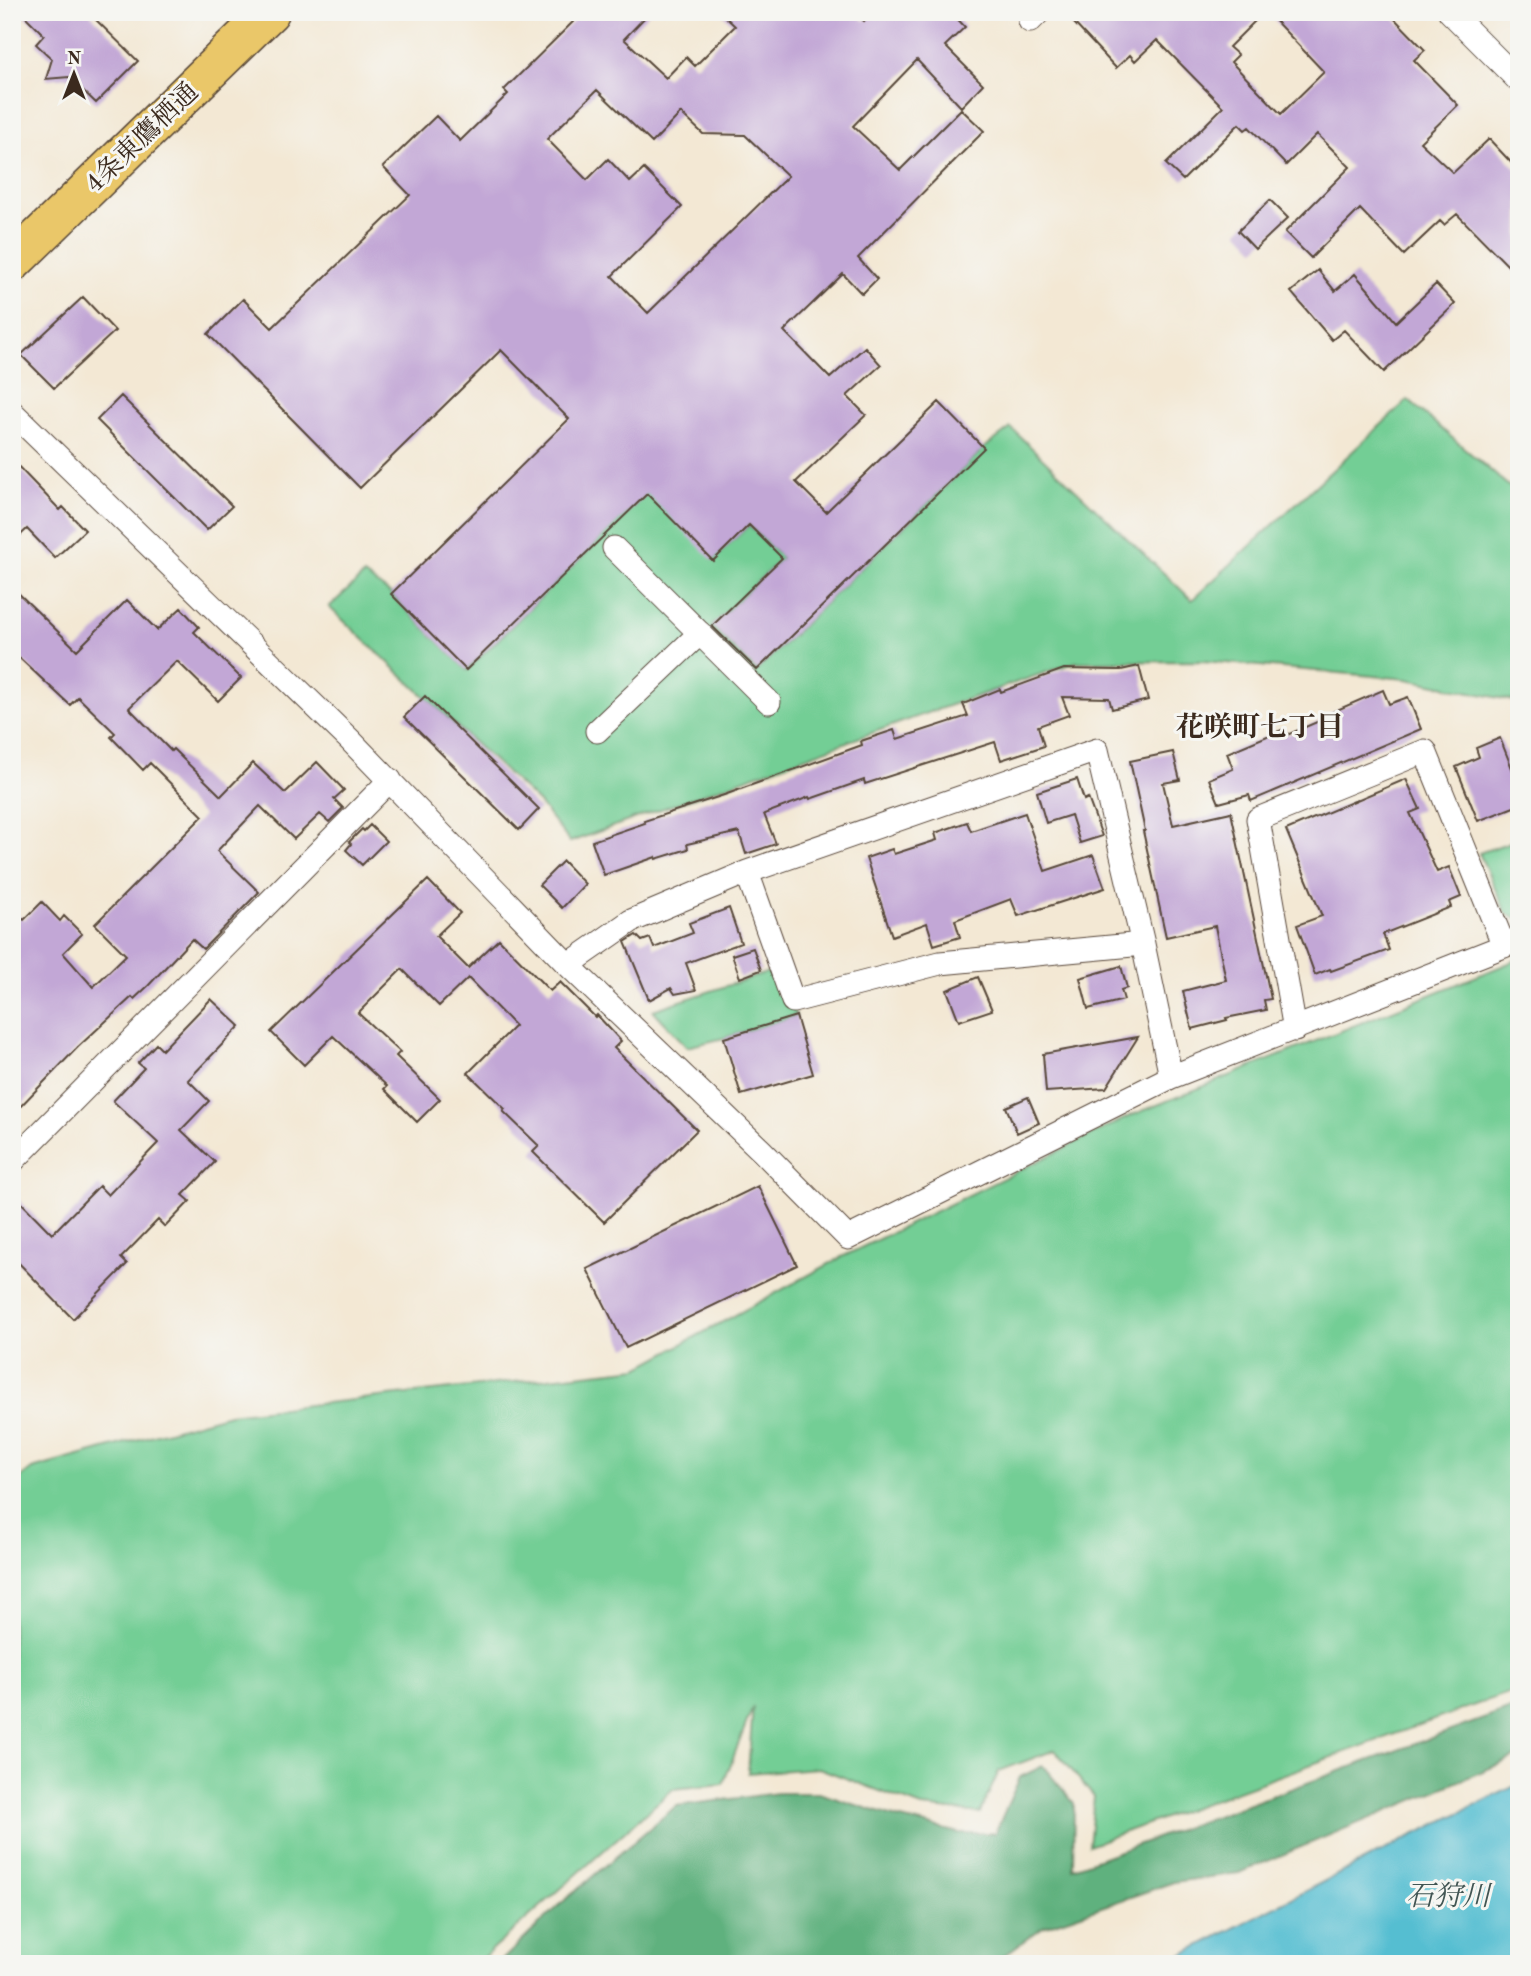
<svg xmlns="http://www.w3.org/2000/svg" width="1531" height="1976" font-family="'Old Standard TT','Noto Serif JP',serif">
<style>
.green{fill:#73ce95;stroke:#577c5a;stroke-width:2}
.forest{fill:#5eb17e;stroke:#4c6e4e;stroke-width:2}
.water{fill:#54bed1;stroke:#487478;stroke-width:2}
.building{fill:#c2a7d6;fill-rule:evenodd}
.lines{fill:none;stroke-linecap:round;stroke-linejoin:round}
.street-casing{stroke:#574639;stroke-width:25}
.highway-casing{stroke:#574639;stroke-width:41}
.street{stroke:#fff;stroke-width:23}
.highway{stroke:#eac769;stroke-width:38}
.labels{text-anchor:middle;stroke-width:6;stroke-linejoin:round;paint-order:stroke}
.street-label{font-size:26px;fill:#3b2a1e;stroke:#f6f6f2}
.neighbourhood-label{font-size:28px;font-weight:bold;fill:#3b2a1e;stroke:#f6f6f2}
.water-label{font-size:28px;font-style:italic;fill:#425654;stroke:#f6f6f2}
</style>
<rect width="100%" height="100%" fill="#f6f6f2"/>
<filter id="ink" filterUnits="userSpaceOnUse"><feTurbulence type="fractalNoise" baseFrequency=".0143" numOctaves="2"/><feDisplacementMap in="SourceGraphic" scale="14" xChannelSelector="R" yChannelSelector="G"/><feConvolveMatrix kernelMatrix="1 2 1 2 8 2 1 2 1" color-interpolation-filters="sRGB"/></filter>
<filter id="wash" filterUnits="userSpaceOnUse"><feTurbulence type="fractalNoise" baseFrequency=".00686" numOctaves="4" result="noise"/><feDisplacementMap in="SourceGraphic" scale="28" xChannelSelector="R" yChannelSelector="G"/><feGaussianBlur stdDeviation="1.57" result="paint"/><feColorMatrix in="noise" values="0 0 0 0 0 0 0 0 0 0 0 0 0 0 0 0 0 1.4 0 .05"/><feComposite in="paint" operator="in"/></filter>
<g filter="url(#wash)">
<rect width="100%" height="100%" fill="#f3e8d4"/>
<path class="green" d="M 1408,400 L 1519,495 L 1519,702 L 1407,679 L 1203,661 L 1076,662 L 919,716 L 570,842 L 539,803 L 329,607 L 364,575 L 391,594 L 467,670 L 657,483 L 713,560 L 749,525 L 782,558 L 712,626 L 756,671 L 984,448 L 1011,428 L 1192,600 Z
M 1519,839 L 1519,920 L 1506,913 L 1479,853 Z
M 1519,959 L 1519,1689 L 1089,1845 L 1094,1797 L 1055,1750 L 999,1771 L 980,1813 L 922,1807 L 819,1768 L 748,1773 L 753,1706 L 723,1784 L 673,1789 L 476,1964 L 12,1964 L 12,1485 L 32,1469 L 229,1414 L 638,1368 L 842,1257 L 1130,1116 Z
M 781,968 L 796,1016 L 724,1038 L 687,1047 L 653,1010 Z"/>
<path class="forest" d="M 1519,1706 L 1519,1756 L 1239,1873 L 1174,1882 L 1043,1927 L 992,1964 L 498,1964 L 566,1899 L 676,1806 L 778,1793 L 819,1793 L 897,1818 L 959,1833 L 995,1833 L 1020,1777 L 1043,1766 L 1074,1803 L 1073,1868 Z"/>
<path class="water" d="M 1519,1784 L 1519,1964 L 1164,1964 L 1412,1836 Z"/>
<g id="blocks">
<path class="building" d="M 21,12 L 88,12 L 138,61 L 96,103 L 69,77 L 46,79 L 52,59 L 36,44 L 44,35 Z
M 583,12 L 650,12 L 624,39 L 666,78 L 686,57 L 695,66 L 735,26 L 720,12 L 854,12 L 864,21 L 872,12 L 951,12 L 965,27 L 945,46 L 983,84 L 961,107 L 917,60 L 853,126 L 900,170 L 961,109 L 984,131 L 858,258 L 877,279 L 862,294 L 843,274 L 784,331 L 830,378 L 865,347 L 881,365 L 847,396 L 866,415 L 796,482 L 826,512 L 939,402 L 984,448 L 757,670 L 712,626 L 782,558 L 749,525 L 713,561 L 647,494 L 466,670 L 391,594 L 569,419 L 501,350 L 360,488 L 208,334 L 243,299 L 272,328 L 410,195 L 383,167 L 436,116 L 460,141 L 508,94 L 504,90 ZM 597,90 L 652,143 L 681,113 L 703,134 L 745,135 L 788,176 L 648,313 L 612,276 L 682,207 L 644,169 L 630,182 L 608,159 L 587,180 L 547,139 Z
M 1084,12 L 1264,12 L 1229,47 L 1238,55 L 1231,62 L 1281,114 L 1324,72 L 1267,12 L 1388,12 L 1425,50 L 1414,60 L 1458,105 L 1420,142 L 1453,173 L 1489,139 L 1519,171 L 1519,277 L 1457,214 L 1444,225 L 1440,221 L 1404,255 L 1360,209 L 1311,258 L 1285,232 L 1350,167 L 1317,134 L 1286,165 L 1249,127 L 1245,130 L 1239,124 L 1183,180 L 1166,164 L 1223,107 L 1157,40 L 1135,61 L 1130,55 L 1116,68 L 1073,22 Z
M 1270,200 L 1288,218 L 1255,249 L 1238,231 Z
M 1318,270 L 1335,291 L 1355,274 L 1396,322 L 1436,284 L 1455,304 L 1384,372 L 1344,330 L 1332,340 L 1291,292 Z
M 83,297 L 115,331 L 54,388 L 21,355 Z
M 121,396 L 232,506 L 207,530 L 97,420 Z
M 12,460 L 60,510 L 63,507 L 85,530 L 55,558 L 27,529 L 12,543 Z
M 12,587 L 77,650 L 127,600 L 157,630 L 181,608 L 199,627 L 194,632 L 241,678 L 218,701 L 177,661 L 129,708 L 171,751 L 173,749 L 221,796 L 253,763 L 285,793 L 317,762 L 344,790 L 334,799 L 343,808 L 329,822 L 320,814 L 294,839 L 260,806 L 217,851 L 259,892 L 203,949 L 192,939 L 148,986 L 134,999 L 132,997 L 78,1047 L 12,1115 L 12,910 L 24,920 L 42,902 L 60,921 L 64,916 L 82,934 L 63,953 L 93,987 L 126,955 L 95,924 L 203,816 L 150,763 L 143,770 L 111,737 L 115,733 L 78,697 L 70,705 L 12,651 Z
M 1139,666 L 1148,700 L 1112,709 L 1109,698 L 1062,697 L 1069,715 L 1038,726 L 1044,746 L 1001,760 L 995,742 L 865,784 L 864,780 L 810,799 L 809,797 L 764,814 L 776,844 L 746,854 L 739,832 L 687,844 L 688,849 L 656,859 L 656,857 L 604,875 L 592,841 L 645,823 L 644,821 L 727,794 L 862,745 L 861,741 L 894,730 L 897,739 L 968,716 L 963,704 L 1000,689 L 1001,692 L 1064,669 L 1121,670 Z
M 1383,690 L 1389,704 L 1408,697 L 1421,729 L 1251,801 L 1249,795 L 1219,803 L 1209,779 L 1233,769 L 1227,753 L 1284,729 L 1287,735 L 1324,719 L 1323,716 Z
M 425,696 L 539,809 L 519,830 L 404,717 Z
M 1500,738 L 1519,786 L 1519,805 L 1478,821 L 1456,767 L 1479,757 L 1476,748 Z
M 1173,752 L 1180,780 L 1163,783 L 1173,825 L 1231,812 L 1271,999 L 1264,1000 L 1266,1010 L 1226,1018 L 1227,1020 L 1192,1029 L 1183,991 L 1226,980 L 1215,926 L 1166,937 L 1143,831 L 1145,831 L 1130,761 Z
M 1077,779 L 1084,800 L 1088,798 L 1102,836 L 1080,843 L 1071,815 L 1046,823 L 1037,792 Z
M 1406,779 L 1420,809 L 1410,813 L 1437,872 L 1449,867 L 1461,897 L 1449,902 L 1451,907 L 1383,934 L 1389,950 L 1331,971 L 1330,969 L 1315,975 L 1297,925 L 1322,916 L 1286,830 Z
M 1025,813 L 1045,871 L 1093,855 L 1105,888 L 1018,916 L 1011,899 L 955,920 L 960,937 L 934,945 L 927,923 L 892,936 L 866,858 L 892,849 L 894,854 L 937,840 L 935,833 L 967,822 L 971,831 Z
M 370,825 L 386,841 L 362,865 L 346,850 L 351,844 L 349,842 L 362,829 L 364,831 Z
M 563,861 L 585,884 L 562,908 L 539,885 Z
M 428,880 L 460,913 L 436,936 L 468,968 L 499,939 L 550,991 L 560,982 L 595,1017 L 597,1015 L 621,1041 L 614,1048 L 697,1130 L 604,1222 L 533,1152 L 539,1146 L 503,1111 L 505,1109 L 468,1073 L 515,1026 L 468,978 L 439,1006 L 402,969 L 358,1013 L 400,1052 L 396,1056 L 440,1099 L 417,1122 L 384,1089 L 387,1086 L 333,1036 L 304,1065 L 271,1032 Z
M 729,908 L 741,943 L 686,963 L 696,990 L 675,994 L 671,988 L 649,1000 L 625,942 L 636,935 L 642,941 L 650,938 L 654,948 L 693,933 L 689,923 Z
M 753,948 L 761,970 L 740,978 L 732,955 Z
M 1121,966 L 1127,988 L 1121,990 L 1124,1000 L 1088,1009 L 1080,978 Z
M 978,977 L 992,1010 L 959,1021 L 947,990 Z
M 211,999 L 240,1026 L 188,1080 L 209,1101 L 181,1130 L 215,1162 L 183,1195 L 190,1201 L 165,1227 L 158,1220 L 121,1258 L 127,1264 L 73,1319 L 12,1256 L 12,1193 L 52,1234 L 99,1186 L 108,1195 L 158,1143 L 113,1101 L 144,1068 L 138,1063 L 156,1044 L 162,1050 Z
M 796,1016 L 813,1074 L 741,1095 L 724,1038 Z
M 1138,1037 L 1106,1088 L 1046,1092 L 1043,1054 Z
M 1028,1097 L 1039,1123 L 1017,1133 L 1006,1107 Z
M 758,1186 L 797,1265 L 626,1348 L 587,1269 Z"/>
</g>
</g>
<g filter="url(#ink)">
<use href="#blocks" fill-opacity="0" stroke="#574639" stroke-width="2"/>
<g class="lines">
<g class="street-casing">
<path id="street" d="M 1450,12 L 1519,81
M 1030,21 L 1039,12
M 12,412 L 350,740 L 568,965 L 762,1151 L 848,1238 L 1171,1077 L 1519,940
M 614,548 L 769,702
M 597,731 L 700,633
M 747,872 L 793,1001 L 940,963 L 1143,944
M 568,965 L 631,921 L 747,872 L 1097,750 L 1143,944 L 1171,1077
M 1295,1030 L 1258,819 L 1425,751 L 1504,946
M 12,1162 L 390,780"/>
</g>
<g class="highway-casing">
<path id="highway" d="M 12,263 L 270,12"/>
</g>
<use href="#street" class="street"/>
<use href="#highway" class="highway"/>
</g>
</g>
<g class="labels">
<g class="street-label">
<text transform="translate(141 137) rotate(-44)" y="9">4条東鷹栖通</text>
</g>
<g class="neighbourhood-label">
<text x="1260" y="736">花咲町七丁目</text>
</g>
<g class="water-label">
<text x="1448" y="1905">石狩川</text>
</g>
</g>
<rect width="1531" height="1976" fill="none" stroke="#f6f6f2" stroke-width="42"/>
<g transform="translate(74 74)" stroke="#f6f6f2" stroke-width="5" paint-order="stroke">
<path d="M0-5L12 26L0 18L-12 26Z" fill="#3b2a1e"/>
<text y="-10" font-size="19" font-weight="bold" text-anchor="middle" fill="#3b2a1e">N</text>
</g>
</svg>
